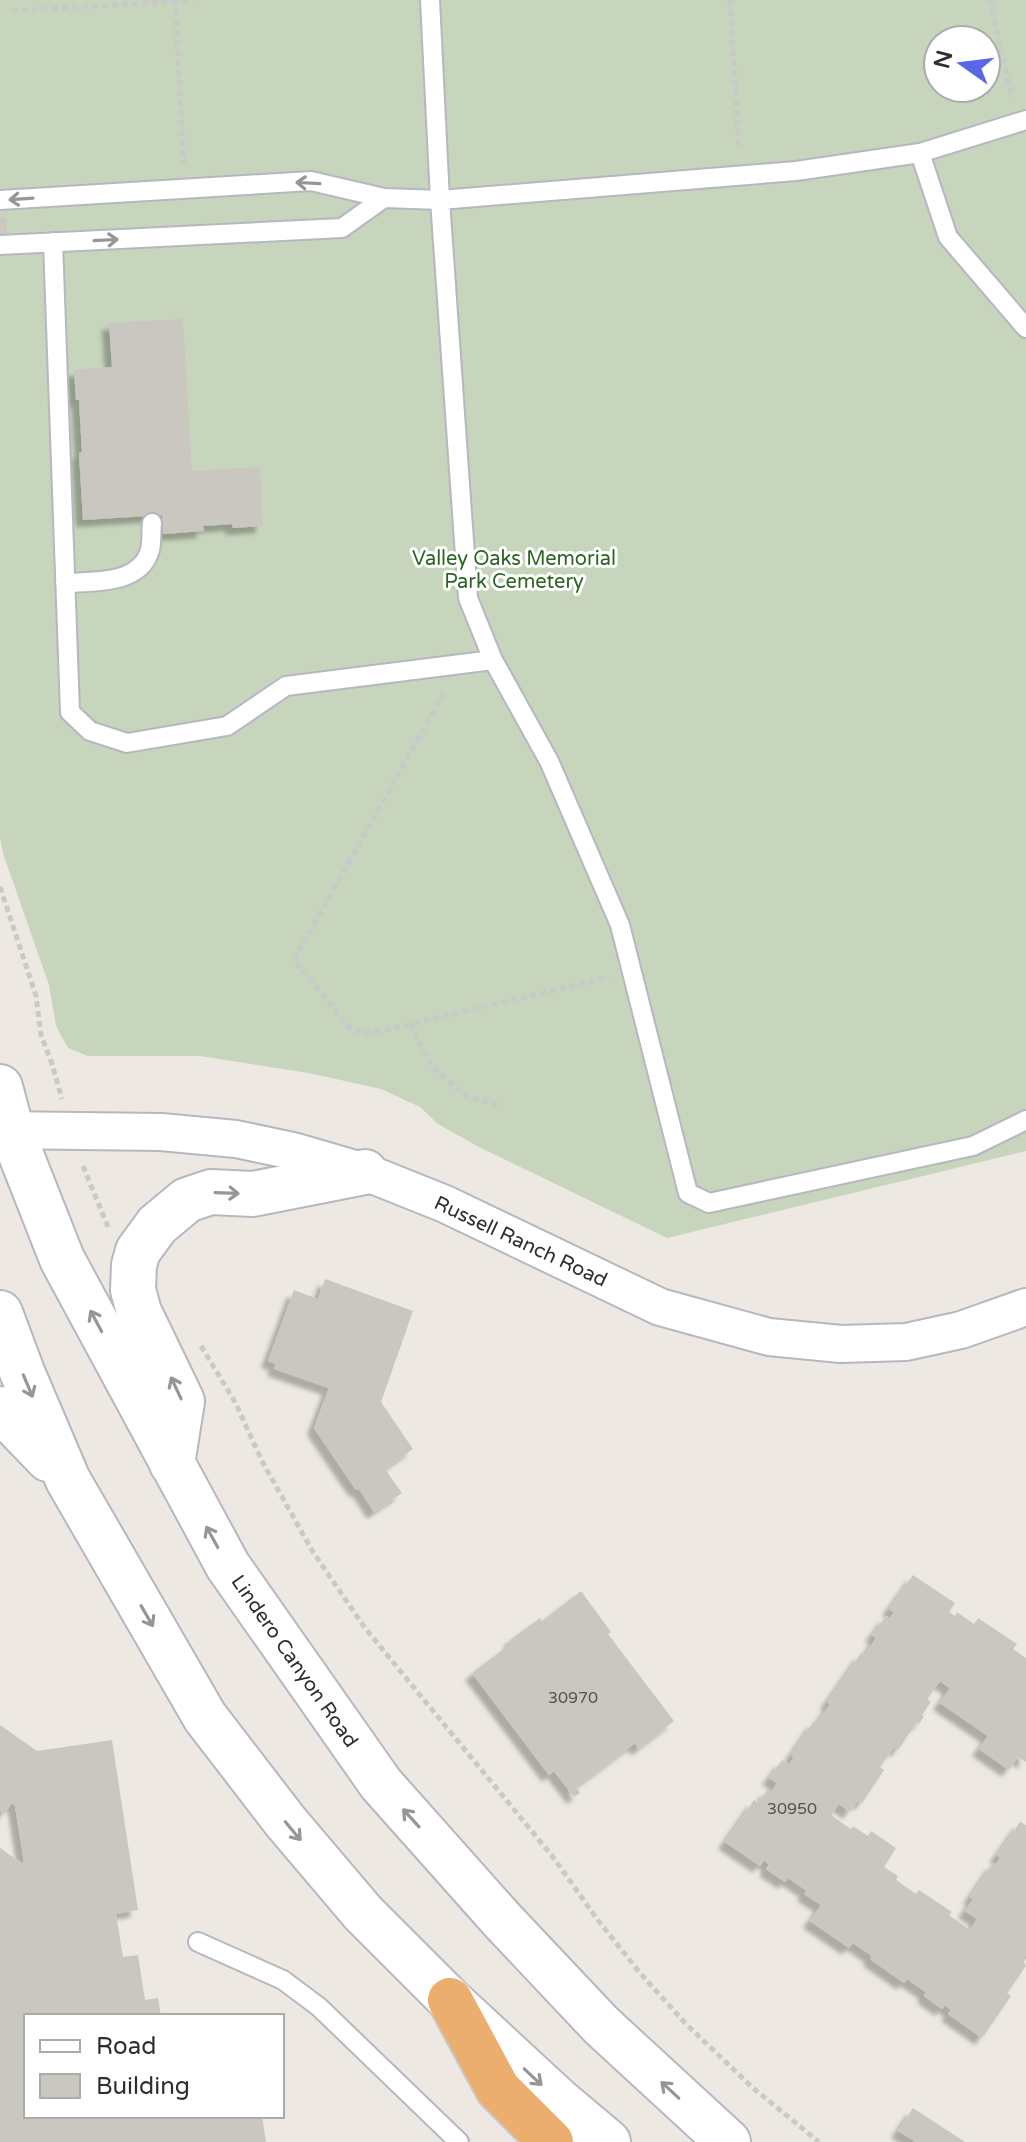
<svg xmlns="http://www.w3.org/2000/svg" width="1026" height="2142" font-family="'Varela Round',sans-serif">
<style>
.cemetery{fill:#c6d5bc;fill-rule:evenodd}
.building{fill:#cac7c0;filter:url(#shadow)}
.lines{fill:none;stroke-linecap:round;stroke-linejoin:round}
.service-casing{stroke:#b6b7c0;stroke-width:22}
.minor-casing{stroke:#b6b7c0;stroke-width:40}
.secondary-casing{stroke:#b6b7c0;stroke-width:48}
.motorway-casing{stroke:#c9c9c9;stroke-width:48}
.path{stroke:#c9c9c9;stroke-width:5;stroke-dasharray:6 4;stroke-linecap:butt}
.service{stroke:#fff;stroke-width:18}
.minor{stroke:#fff;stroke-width:36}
.secondary{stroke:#fff;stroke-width:44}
.motorway{stroke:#ecae6e;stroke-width:44}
.oneway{stroke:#969696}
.labels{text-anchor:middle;stroke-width:6;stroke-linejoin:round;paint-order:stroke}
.number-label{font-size:16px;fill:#555452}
.park-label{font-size:20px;fill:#2d6424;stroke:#fff}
.street-label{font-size:20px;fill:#2e2e2e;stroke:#fff}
</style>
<defs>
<filter id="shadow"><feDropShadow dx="-7" dy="7" stdDeviation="2" flood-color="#0004"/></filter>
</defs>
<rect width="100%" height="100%" fill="#ede9e2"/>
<path class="cemetery" d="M 0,0 L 1026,0 L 1026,1151 L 667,1238 L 479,1147 L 438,1124 L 420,1107 L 381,1089 L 309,1073 L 200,1056 L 88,1056 L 68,1048 L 56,1026 L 49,985 L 3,853 L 0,838 ZM 938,40 L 986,40 L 986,88 L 938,88 Z"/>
<path class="building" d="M 0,217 L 6,217 L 7,237 L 0,237 Z
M 183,319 L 192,471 L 260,467 L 263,526 L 233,528 L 232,524 L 203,526 L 204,531 L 163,534 L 162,515 L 83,520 L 79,453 L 82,452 L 79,400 L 76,400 L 74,370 L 112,367 L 109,323 Z
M 325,1279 L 413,1311 L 381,1402 L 413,1449 L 385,1469 L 402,1493 L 374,1512 L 359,1489 L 356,1490 L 314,1428 L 329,1388 L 274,1369 L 276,1364 L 268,1361 L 294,1290 L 318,1299 Z
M 913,1575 L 955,1603 L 949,1612 L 955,1616 L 957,1612 L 974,1624 L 978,1618 L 1017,1644 L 1013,1649 L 1026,1658 L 1026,1762 L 1018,1757 L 1009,1770 L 979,1749 L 988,1736 L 940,1703 L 950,1688 L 940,1681 L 927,1699 L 931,1702 L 922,1715 L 924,1716 L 919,1724 L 917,1722 L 898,1750 L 894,1747 L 880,1767 L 884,1770 L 862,1803 L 858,1800 L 850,1812 L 839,1804 L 831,1815 L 851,1829 L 853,1826 L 868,1836 L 871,1831 L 896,1848 L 884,1867 L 898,1876 L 896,1880 L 916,1894 L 919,1890 L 952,1912 L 949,1915 L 970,1930 L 977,1919 L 965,1911 L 973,1899 L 970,1897 L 993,1863 L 996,1864 L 1000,1858 L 997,1855 L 1020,1822 L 1026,1825 L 1026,1958 L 1024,1962 L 1026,1966 L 1007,1993 L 1011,1996 L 982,2038 L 948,2014 L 951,2010 L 945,2005 L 942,2009 L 924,1996 L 926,1992 L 907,1979 L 904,1983 L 870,1959 L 872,1956 L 853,1943 L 849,1948 L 810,1921 L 821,1905 L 804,1894 L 807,1891 L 788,1878 L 785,1882 L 766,1869 L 769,1865 L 764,1860 L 760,1866 L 725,1842 L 754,1800 L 758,1803 L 768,1789 L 772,1791 L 777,1783 L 769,1778 L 782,1760 L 789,1765 L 794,1757 L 791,1755 L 814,1721 L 817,1723 L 830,1704 L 827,1702 L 861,1653 L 865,1655 L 876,1638 L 872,1635 L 886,1616 L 890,1618 L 894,1612 L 889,1609 Z
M 581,1591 L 611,1632 L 608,1634 L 674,1721 L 638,1749 L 635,1743 L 576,1787 L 580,1793 L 574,1797 L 554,1771 L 549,1775 L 472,1673 L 512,1643 L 510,1640 L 540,1618 L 542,1621 Z
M 0,1725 L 37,1751 L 112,1740 L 138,1910 L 116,1914 L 123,1957 L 138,1955 L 145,2000 L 158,1998 L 161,2016 L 26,2016 L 26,2116 L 262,2116 L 266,2142 L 0,2142 L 0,1848 L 23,1864 L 24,1862 L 15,1806 L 12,1803 L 4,1814 L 0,1811 Z
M 913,2108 L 965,2142 L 916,2142 L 898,2131 Z"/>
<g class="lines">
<g class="service-casing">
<path id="service" d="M 430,0 L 440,200 L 468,598 L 493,660 L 549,761 L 620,925 L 688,1193 L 709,1203 L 973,1146 L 1026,1120
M 920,153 L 948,237 L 1026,328
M 0,200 L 311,181 L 384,198 L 440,200 L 796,171 L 920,153 L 1026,120
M 53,242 L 70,712 L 90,731 L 127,743 L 227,726 L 286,686 L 493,660
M 0,245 L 342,228 L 384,198
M 65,583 C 94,581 140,585 150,550 C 152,542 151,531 152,523
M 198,1942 L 283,1980 L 319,2007 L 459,2142"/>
</g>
<g class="minor-casing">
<path id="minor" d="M 0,1130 L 161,1132 L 236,1139 L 293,1151 L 365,1172 L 445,1204 L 660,1307 L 769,1337 L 841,1344 L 906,1342 L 961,1330 L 1026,1307"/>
</g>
<g class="secondary-casing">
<path id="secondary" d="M 0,1087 L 12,1132 L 62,1259 L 228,1566 L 381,1784 L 502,1920 L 601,2025 L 728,2142
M 0,1313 L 22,1372 L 68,1480 L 205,1717 L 285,1821 L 363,1913 L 450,2000 L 557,2099 L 608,2142
M 0,1409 L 48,1459
M 172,1464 L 182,1401 L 139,1312 L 133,1290 L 134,1265 L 138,1251 L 157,1225 L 187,1200 L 211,1192 L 253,1194 L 365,1172"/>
</g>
<g class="motorway-casing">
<path id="motorway" d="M 450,2000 L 498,2089 L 551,2142"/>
</g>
<path class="path" d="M 175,0 L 184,164
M 730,0 L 739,150
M 990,0 L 1012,98
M 12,11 L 193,0
M 444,693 L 294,960 L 349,1027 L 362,1033 L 386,1030 L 610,977
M 0,887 L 36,996 L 41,1035 L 52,1064 L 62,1099
M 410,1024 L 432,1067 L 466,1096 L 502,1106
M 83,1166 L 108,1227
M 201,1346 L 235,1402 L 263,1463 L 313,1552 L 365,1628 L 553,1857 L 597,1919 L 640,1973 L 686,2024 L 752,2087 L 819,2142"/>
<use href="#service" class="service"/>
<use href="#minor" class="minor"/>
<use href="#secondary" class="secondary"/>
<use href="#motorway" class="motorway"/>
</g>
<defs><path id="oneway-shaft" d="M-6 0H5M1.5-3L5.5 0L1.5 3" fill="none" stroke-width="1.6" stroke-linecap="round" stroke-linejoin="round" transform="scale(2)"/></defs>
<g class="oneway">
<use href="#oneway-shaft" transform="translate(308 183) rotate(-177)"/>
<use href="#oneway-shaft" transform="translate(21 199) rotate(176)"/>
<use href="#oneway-shaft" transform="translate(106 240) rotate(-3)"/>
<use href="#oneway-shaft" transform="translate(227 1193) rotate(2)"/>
<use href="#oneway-shaft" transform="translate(96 1321) rotate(-118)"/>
<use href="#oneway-shaft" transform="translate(28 1386) rotate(67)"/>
<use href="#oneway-shaft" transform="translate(176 1388) rotate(-115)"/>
<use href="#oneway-shaft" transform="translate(212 1537) rotate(-119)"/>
<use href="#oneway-shaft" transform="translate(147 1616) rotate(60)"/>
<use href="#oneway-shaft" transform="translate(411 1818) rotate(-132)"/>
<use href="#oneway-shaft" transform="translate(293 1831) rotate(50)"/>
<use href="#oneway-shaft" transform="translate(533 2077) rotate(43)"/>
<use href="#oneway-shaft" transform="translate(670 2090) rotate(-137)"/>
</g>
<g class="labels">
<g class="number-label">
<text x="573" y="1703">30970</text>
<text x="792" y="1814">30950</text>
</g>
<g class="park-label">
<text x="514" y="565">Valley Oaks Memorial<tspan x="514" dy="23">Park Cemetery</tspan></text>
</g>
<g class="street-label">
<text transform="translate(521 1241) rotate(25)" y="7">Russell Ranch Road</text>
<text transform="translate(295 1661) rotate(55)" y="7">Lindero Canyon Road</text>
</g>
</g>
<rect x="24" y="2014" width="260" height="104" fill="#ffffff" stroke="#ababab" stroke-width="2"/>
<rect x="40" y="2040" width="40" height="12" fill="#ffffff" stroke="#ababab" stroke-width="2"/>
<text x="96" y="2054" font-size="24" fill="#2e2e2e">Road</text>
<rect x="40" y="2074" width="40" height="24" fill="#cac7c0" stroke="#ababab" stroke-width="2"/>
<text x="96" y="2094" font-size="24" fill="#2e2e2e">Building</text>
<g transform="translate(962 64) rotate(284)"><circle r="38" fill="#ffffff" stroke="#ababab" stroke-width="2"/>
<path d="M0-6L14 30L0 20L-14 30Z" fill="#5767e6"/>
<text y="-12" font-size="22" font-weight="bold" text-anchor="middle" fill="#2e2e2e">N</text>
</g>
</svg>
